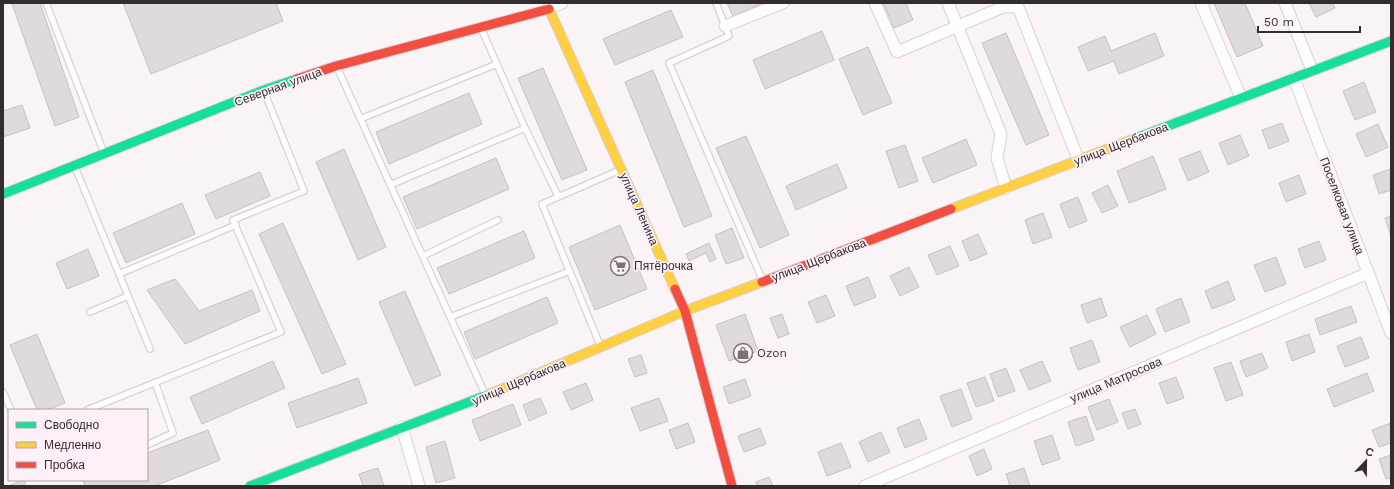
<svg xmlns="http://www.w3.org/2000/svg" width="1394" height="489" font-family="'Work Sans',sans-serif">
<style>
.building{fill:#e0dadd;stroke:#c7c1c4}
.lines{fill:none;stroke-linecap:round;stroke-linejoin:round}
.lane-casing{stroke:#d7d2d5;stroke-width:8}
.street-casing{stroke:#d7d2d5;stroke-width:13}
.fast-casing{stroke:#d7d2d5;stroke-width:11}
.slow-casing{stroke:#d7d2d5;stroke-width:11}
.jam-casing{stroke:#d7d2d5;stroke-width:11}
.lane{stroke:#fefdfe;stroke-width:5.5}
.street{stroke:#fefdfe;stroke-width:11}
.fast{stroke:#16e098;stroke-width:9}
.slow{stroke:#ffcf43;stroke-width:9}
.jam{stroke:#f24e42;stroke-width:9}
.labels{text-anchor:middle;stroke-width:3.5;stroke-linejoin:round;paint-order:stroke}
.street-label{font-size:12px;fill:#332d31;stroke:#fef0f8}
.poi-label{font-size:12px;fill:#332d31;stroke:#fef0f8;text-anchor:start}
</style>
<rect width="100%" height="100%" fill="#faf4f7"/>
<path class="building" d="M 15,3 L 40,3 L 79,117 L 55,126 L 12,4 Z
M 123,3 L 276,3 L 283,21 L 151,74 Z
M 727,3 L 763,3 L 733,16 Z
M 883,3 L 906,3 L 913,20 L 894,28 Z
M 1214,3 L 1245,3 L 1263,46 L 1237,57 Z
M 1309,3 L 1333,3 L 1335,8 L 1316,17 Z
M 671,10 L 683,37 L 615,65 L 603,39 Z
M 822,31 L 834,60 L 765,89 L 753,60 Z
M 1006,33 L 1049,135 L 1026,145 L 982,43 Z
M 1155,33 L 1164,56 L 1119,74 L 1114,61 L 1088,71 L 1078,47 L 1105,36 L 1111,51 Z
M 868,47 L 892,103 L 863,115 L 839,59 Z
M 543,68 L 587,170 L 562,180 L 518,78 Z
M 653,70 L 712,216 L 684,227 L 625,82 Z
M 1364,82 L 1376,112 L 1355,120 L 1343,91 Z
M 469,93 L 482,124 L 389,164 L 376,132 Z
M 22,105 L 30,128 L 3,137 L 3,111 Z
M 1282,123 L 1289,141 L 1269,149 L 1262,130 Z
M 1378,124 L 1388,147 L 1366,157 L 1356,134 Z
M 1240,135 L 1249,156 L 1228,165 L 1219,143 Z
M 746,136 L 789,235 L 760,248 L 716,148 Z
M 966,139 L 977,165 L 933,183 L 922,158 Z
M 905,145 L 918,181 L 899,188 L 886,151 Z
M 344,149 L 386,247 L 358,260 L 316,162 Z
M 1200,151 L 1209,172 L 1188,181 L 1179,159 Z
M 1153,156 L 1166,189 L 1129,203 L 1117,171 Z
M 496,158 L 509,189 L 417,229 L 403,197 Z
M 837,164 L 847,188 L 796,210 L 786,186 Z
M 1391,169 L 1391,190 L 1379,194 L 1373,175 Z
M 260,172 L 270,196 L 216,219 L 205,195 Z
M 1299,175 L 1306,194 L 1286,202 L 1279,183 Z
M 1108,185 L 1118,206 L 1102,213 L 1092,193 Z
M 1078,197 L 1087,221 L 1069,228 L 1060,204 Z
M 182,203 L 195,234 L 126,263 L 113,233 Z
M 1043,213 L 1052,237 L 1033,244 L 1025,220 Z
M 1391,216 L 1391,236 L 1385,218 Z
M 283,223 L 346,364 L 322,374 L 259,234 Z
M 620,225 L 647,289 L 595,310 L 569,247 Z
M 732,228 L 744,258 L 726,264 L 715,235 Z
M 524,231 L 535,258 L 449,294 L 437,268 Z
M 978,234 L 987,254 L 970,261 L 962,241 Z
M 1319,241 L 1326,260 L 1305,268 L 1298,249 Z
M 709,243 L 716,259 L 710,262 L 706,253 L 689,261 L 686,254 Z
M 950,246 L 959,266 L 937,275 L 928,255 Z
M 88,249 L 99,276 L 67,289 L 56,263 Z
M 1276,257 L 1286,284 L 1265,292 L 1254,265 Z
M 909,267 L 919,287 L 900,296 L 890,276 Z
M 868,277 L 876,297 L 854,306 L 846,286 Z
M 175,279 L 199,311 L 252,290 L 260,311 L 185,344 L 147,290 Z
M 1228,281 L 1235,300 L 1212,309 L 1205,291 Z
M 405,291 L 441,375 L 415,386 L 379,302 Z
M 826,295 L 835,316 L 817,323 L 808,302 Z
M 547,297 L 558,323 L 475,359 L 464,332 Z
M 1101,298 L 1107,316 L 1087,323 L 1081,305 Z
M 1181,298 L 1190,322 L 1165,332 L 1156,309 Z
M 1351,306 L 1357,322 L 1320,335 L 1315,319 Z
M 745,314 L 758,351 L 729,361 L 716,325 Z
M 782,314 L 789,334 L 778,338 L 770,318 Z
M 1147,315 L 1156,334 L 1130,347 L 1120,327 Z
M 37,334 L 65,403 L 47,410 L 37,410 L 10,345 Z
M 1309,334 L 1315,352 L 1292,361 L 1286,342 Z
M 1361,337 L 1369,358 L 1345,367 L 1337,346 Z
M 1092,340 L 1100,362 L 1078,370 L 1070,348 Z
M 1262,353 L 1268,368 L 1246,377 L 1240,361 Z
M 641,355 L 647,373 L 635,377 L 628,359 Z
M 273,361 L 285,388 L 202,424 L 190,397 Z
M 1042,361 L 1051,381 L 1029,390 L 1020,370 Z
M 1231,362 L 1243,395 L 1226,401 L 1214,368 Z
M 1006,368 L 1015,391 L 998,397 L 990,374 Z
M 1367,373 L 1374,391 L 1334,407 L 1327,389 Z
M 985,377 L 994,401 L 976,407 L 967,383 Z
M 1176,377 L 1184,398 L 1167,404 L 1159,383 Z
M 358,378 L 367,403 L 297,428 L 288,403 Z
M 745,379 L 751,396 L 729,404 L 723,387 Z
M 586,383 L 593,400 L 571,410 L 563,392 Z
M 961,389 L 972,419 L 952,427 L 940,396 Z
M 540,398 L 547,413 L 529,421 L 523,405 Z
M 659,398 L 668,421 L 640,431 L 631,408 Z
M 1109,399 L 1118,422 L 1097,430 L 1088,407 Z
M 513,404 L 521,425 L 480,441 L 472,420 Z
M 1135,409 L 1141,424 L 1128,429 L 1122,413 Z
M 1086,416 L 1094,440 L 1076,446 L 1068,422 Z
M 919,419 L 927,439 L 905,448 L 897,428 Z
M 688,423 L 695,442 L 676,449 L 669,430 Z
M 1391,423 L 1391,443 L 1379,447 L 1372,430 Z
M 760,428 L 766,444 L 744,452 L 738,436 Z
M 208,430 L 220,460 L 155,486 L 85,486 L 83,480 L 147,480 L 147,453 Z
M 881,432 L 890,452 L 868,462 L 859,442 Z
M 1052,435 L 1060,459 L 1042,465 L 1034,441 Z
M 445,441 L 455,478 L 436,483 L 426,447 Z
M 841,443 L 851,467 L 827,476 L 818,452 Z
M 984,449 L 992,469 L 977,476 L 969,456 Z
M 1391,455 L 1391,478 L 1386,479 L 1379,459 Z
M 378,468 L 384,486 L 363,486 L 359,474 Z
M 1024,468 L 1030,486 L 1010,486 L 1006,474 Z
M 769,477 L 773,486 L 757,486 L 756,482 Z
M 24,480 L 26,486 L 8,486 L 23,480 Z"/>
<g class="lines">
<g class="lane-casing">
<path id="lane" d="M 46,3 L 104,153
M 716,3 L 729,36 L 669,63 L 762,279
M 337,67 L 485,394
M 360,119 L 497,64
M 525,128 L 558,196
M 75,167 L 150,349
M 390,185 L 525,128 L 481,28
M 423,256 L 498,220
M 119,274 L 236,225
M 90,312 L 128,296
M 450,317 L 570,271
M 600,345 L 542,204 L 620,170
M 3,392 L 11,410
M 87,410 L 281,332 L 233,220 L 304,191 L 264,91
M 147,445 L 173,433 L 155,382"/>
</g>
<g class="street-casing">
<path id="street" d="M 875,3 L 897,52 L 1003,7 L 1003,3
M 948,3 L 1001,134 L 997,158 L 1006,188
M 1201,3 L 1241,98
M 1285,3 L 1312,70
M 1003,7 L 1018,7 L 1079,161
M 549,8 L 562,3
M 725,26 L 783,3
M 1294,78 L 1391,333
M 402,427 L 419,486
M 865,486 L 1368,273"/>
</g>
<g class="fast-casing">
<path id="fast" d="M 1131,140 L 1391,41
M 3,194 L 264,90 L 297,79
M 250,486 L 490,394"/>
</g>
<g class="slow-casing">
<path id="slow" d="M 549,9 L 675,289
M 951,209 L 1131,140
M 490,394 L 685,311 L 762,282"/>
</g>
<g class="jam-casing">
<path id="jam" d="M 297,79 L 336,66 L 549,9
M 762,282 L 951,209
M 675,289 L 685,311 L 732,486"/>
</g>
<use href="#lane" class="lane"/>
<use href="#street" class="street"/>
<use href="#fast" class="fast"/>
<use href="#slow" class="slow"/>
<use href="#jam" class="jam"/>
</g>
<defs>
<g id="supermarket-ring" transform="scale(1)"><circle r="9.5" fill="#fef0f8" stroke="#797376" stroke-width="1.5"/><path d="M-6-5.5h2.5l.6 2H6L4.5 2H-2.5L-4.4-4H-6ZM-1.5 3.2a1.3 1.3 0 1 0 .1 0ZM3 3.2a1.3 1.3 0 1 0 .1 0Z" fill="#797376"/></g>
<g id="shop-ring" transform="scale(1)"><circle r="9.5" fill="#fef0f8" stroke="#797376" stroke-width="1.5"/><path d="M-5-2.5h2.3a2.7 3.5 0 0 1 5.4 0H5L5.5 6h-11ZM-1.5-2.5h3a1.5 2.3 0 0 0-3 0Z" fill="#797376"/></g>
</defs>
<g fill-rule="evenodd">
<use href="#supermarket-ring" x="620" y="266"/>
<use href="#shop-ring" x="743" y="353"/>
</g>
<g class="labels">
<g class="street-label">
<text transform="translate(278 87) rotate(-20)" y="4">Северная улица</text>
<text transform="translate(1121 144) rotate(-21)" y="4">улица Щербакова</text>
<text transform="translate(1342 206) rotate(69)" y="4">Поселковая улица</text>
<text transform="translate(639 209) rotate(66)" y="4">улица Ленина</text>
<text transform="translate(819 260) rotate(-21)" y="4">улица Щербакова</text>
<text transform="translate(1116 380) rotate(-23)" y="4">улица Матросова</text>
<text transform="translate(519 382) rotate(-23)" y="4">улица Щербакова</text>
</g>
<g class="poi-label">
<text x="634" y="270">Пятёрочка</text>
<text x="757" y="357">Ozon</text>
</g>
</g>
<rect width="1394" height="489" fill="none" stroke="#332d31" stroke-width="8"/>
<rect x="8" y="409" width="140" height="72" fill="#fef0f8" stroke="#ada2a8"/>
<rect x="16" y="422" width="20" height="6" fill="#16e098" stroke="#ada2a8"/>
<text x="44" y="429" font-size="12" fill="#332d31">Свободно</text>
<rect x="16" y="442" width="20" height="6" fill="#ffcf43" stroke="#ada2a8"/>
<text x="44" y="449" font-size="12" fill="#332d31">Медленно</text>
<rect x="16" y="462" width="20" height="6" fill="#f24e42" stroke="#ada2a8"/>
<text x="44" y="469" font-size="12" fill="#332d31">Пробка</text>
<g transform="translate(1366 461) rotate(22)" stroke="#fef0f8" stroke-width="3" paint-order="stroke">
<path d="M0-3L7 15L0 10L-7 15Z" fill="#332d31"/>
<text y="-6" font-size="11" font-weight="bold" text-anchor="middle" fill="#332d31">С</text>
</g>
<path d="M1258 26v6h102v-6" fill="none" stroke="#332d31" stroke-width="2"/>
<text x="1264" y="26" font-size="12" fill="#332d31" stroke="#fef0f8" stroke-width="3" paint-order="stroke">50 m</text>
</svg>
